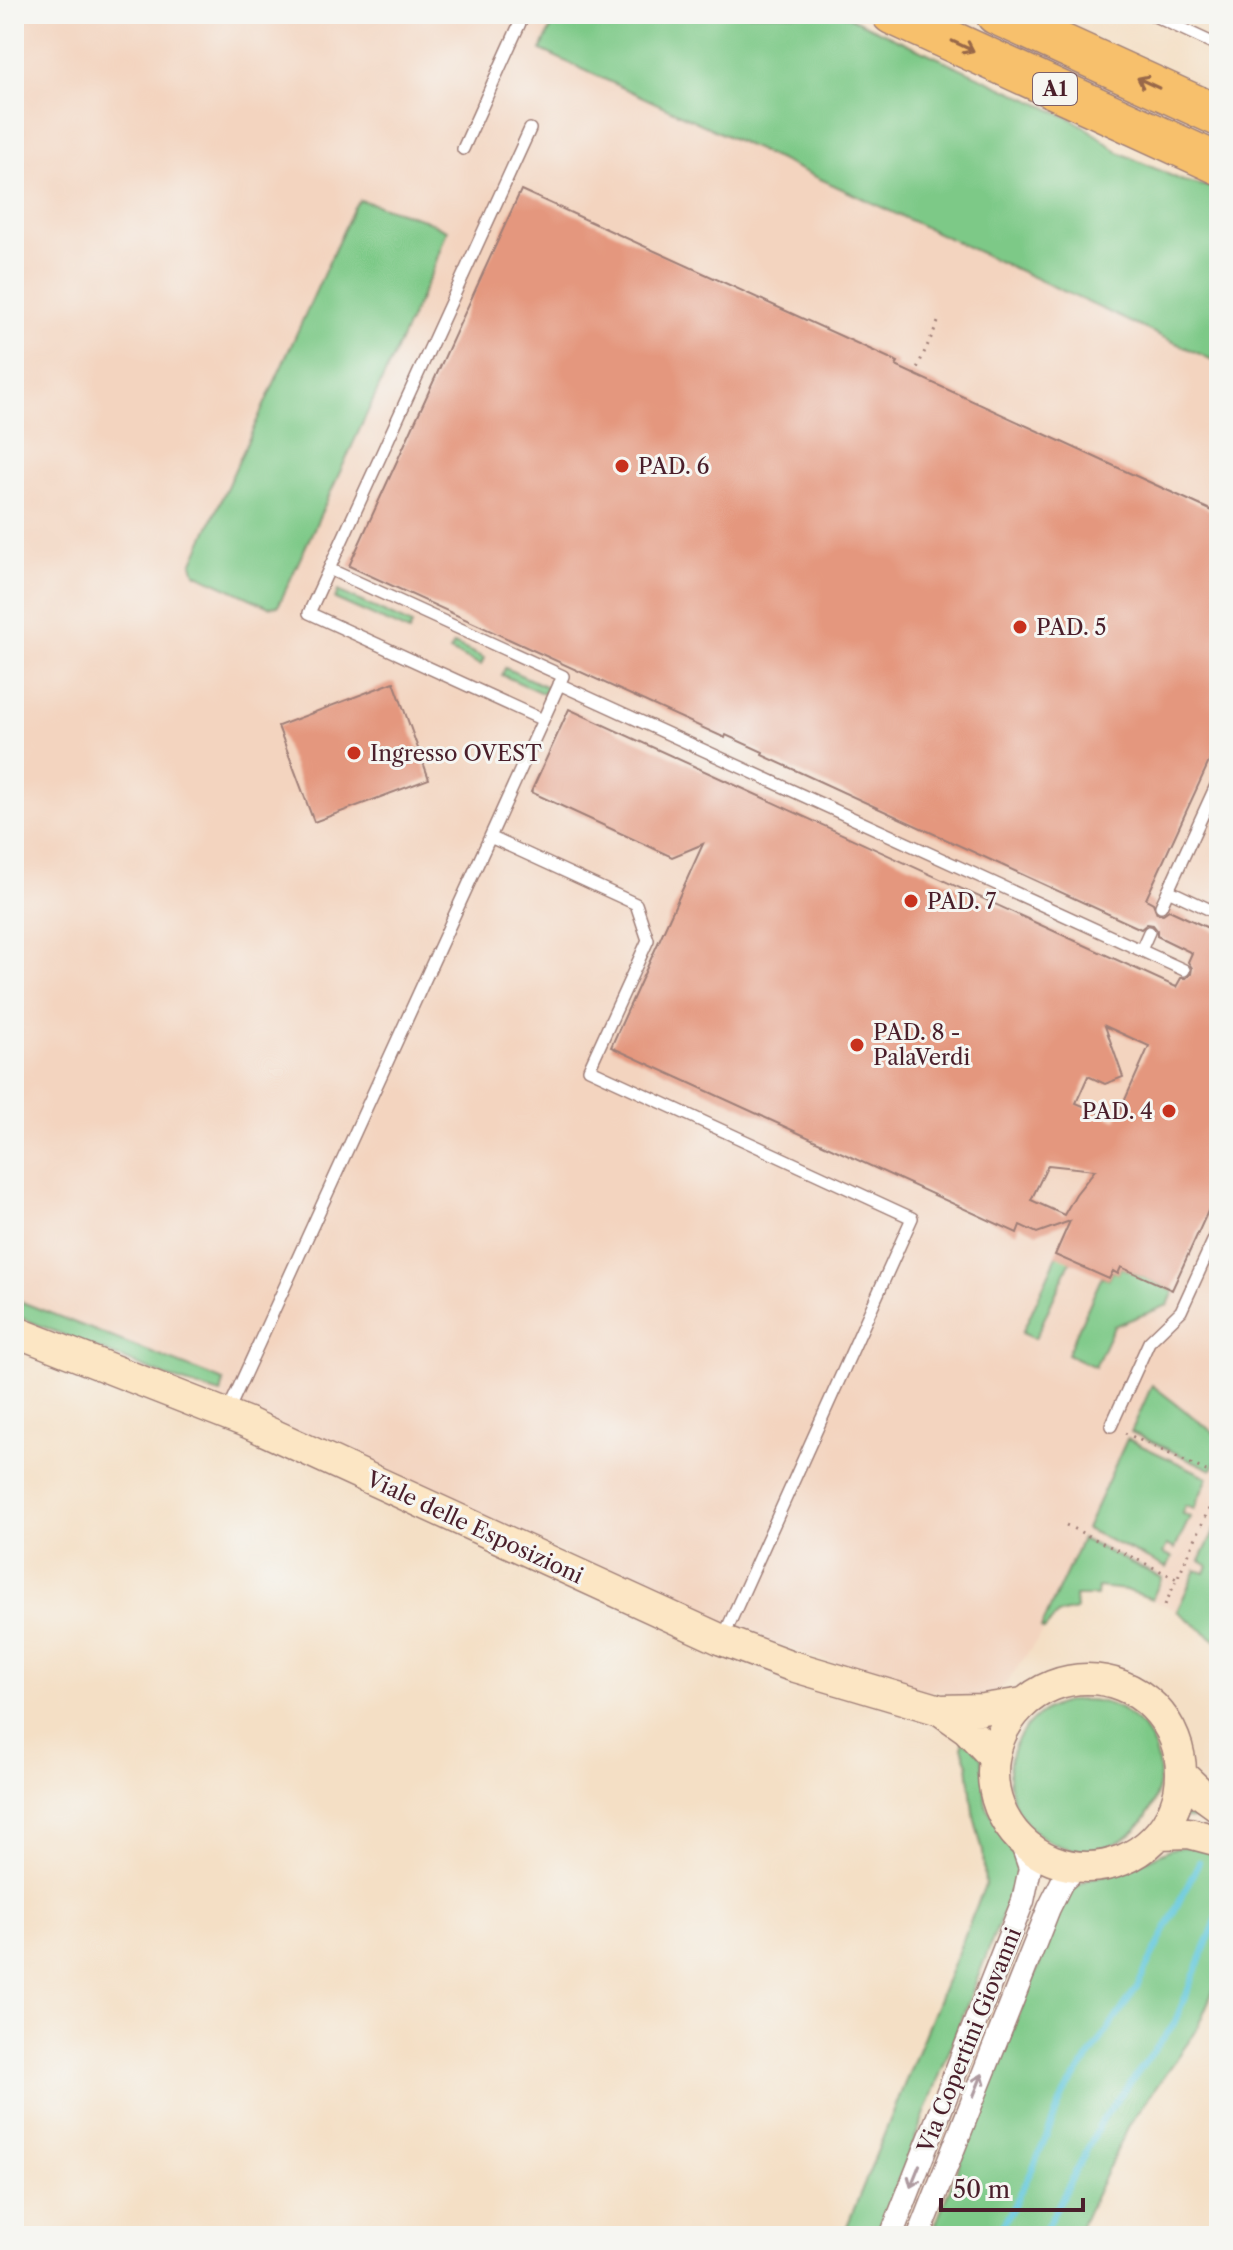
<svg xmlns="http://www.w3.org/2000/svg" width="1233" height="2250" font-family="'Libre Caslon Text',serif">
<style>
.built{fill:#f3d4bf}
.green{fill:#7dc987;stroke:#647459;stroke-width:2}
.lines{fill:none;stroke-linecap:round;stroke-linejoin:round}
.stream{stroke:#60c7dc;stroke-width:6}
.building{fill:#e4977e;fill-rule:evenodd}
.lane-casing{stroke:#9f7f78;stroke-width:14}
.street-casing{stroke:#9f7f78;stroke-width:25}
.secondary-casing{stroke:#9f7f78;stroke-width:33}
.highway-casing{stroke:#9f7f78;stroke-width:43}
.path{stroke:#9f7f78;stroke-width:3;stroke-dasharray:2 6;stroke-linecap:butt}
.lane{stroke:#fff;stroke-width:11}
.street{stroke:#fff;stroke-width:22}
.secondary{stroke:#fce6c4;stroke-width:30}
.highway{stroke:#f7c06c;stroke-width:40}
.oneway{stroke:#986748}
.oneway2{stroke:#ae9aa0}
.poi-dot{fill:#c8321e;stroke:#f6f6f2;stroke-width:3}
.labels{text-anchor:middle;stroke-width:6;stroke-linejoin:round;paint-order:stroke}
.shield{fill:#f6f6f2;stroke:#7e6067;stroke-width:2}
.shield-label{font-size:20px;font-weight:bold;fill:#4a1f2b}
.poi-label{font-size:22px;fill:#4a1f2b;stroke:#f6f6f2;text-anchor:start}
.street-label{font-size:22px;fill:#4a1f2b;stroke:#f6f6f2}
</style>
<rect width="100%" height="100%" fill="#f6f6f2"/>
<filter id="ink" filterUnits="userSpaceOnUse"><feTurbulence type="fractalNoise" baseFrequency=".0125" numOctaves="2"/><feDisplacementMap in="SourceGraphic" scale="16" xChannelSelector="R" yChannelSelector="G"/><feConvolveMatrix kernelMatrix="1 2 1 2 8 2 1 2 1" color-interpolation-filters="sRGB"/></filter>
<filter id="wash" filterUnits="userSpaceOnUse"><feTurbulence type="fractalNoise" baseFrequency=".006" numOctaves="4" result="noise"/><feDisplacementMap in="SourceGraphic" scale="32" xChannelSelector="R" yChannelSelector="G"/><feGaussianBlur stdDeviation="1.8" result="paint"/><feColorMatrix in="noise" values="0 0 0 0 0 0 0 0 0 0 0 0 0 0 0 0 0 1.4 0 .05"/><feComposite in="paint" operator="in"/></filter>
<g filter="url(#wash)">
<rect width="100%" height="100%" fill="#f4dfc5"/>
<path class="built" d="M 14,14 L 557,14 L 542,50 L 1219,363 L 1219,1643 L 1190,1618 L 1165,1605 L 1126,1590 L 1098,1587 L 1097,1596 L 1075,1596 L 1076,1610 L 1061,1612 L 1052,1619 L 1008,1681 L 996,1693 L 974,1701 L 933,1689 L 932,1693 L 752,1637 L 173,1379 L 14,1315 Z"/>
<path class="green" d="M 557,14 L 842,14 L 1072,119 L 1090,130 L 1118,152 L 1183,181 L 1219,189 L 1219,363 L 541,50 Z
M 360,200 L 420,218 L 447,230 L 433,270 L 281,600 L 278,606 L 269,607 L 195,573 L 192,564 L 354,207 Z
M 338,591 L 412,625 L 409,632 L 335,599 Z
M 454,644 L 484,658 L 481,665 L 450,651 Z
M 505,668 L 547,687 L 544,694 L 502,675 Z
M 1061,1247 L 1070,1262 L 1035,1339 L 1022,1333 Z
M 1121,1267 L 1174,1291 L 1168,1305 L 1114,1326 L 1095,1367 L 1067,1354 L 1102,1276 L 1109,1279 L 1113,1271 L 1118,1273 Z
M 14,1299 L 224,1381 L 221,1394 L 173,1379 L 14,1315 Z
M 1152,1385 L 1219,1437 L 1219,1454 L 1212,1470 L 1131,1432 Z
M 1127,1439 L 1208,1477 L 1194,1509 L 1185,1506 L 1182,1513 L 1190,1517 L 1175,1549 L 1167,1545 L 1163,1553 L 1172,1557 L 1167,1568 L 1086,1529 Z
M 1215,1529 L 1219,1530 L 1219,1643 L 1177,1611 L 1196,1570 L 1205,1573 L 1208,1566 L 1200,1561 Z
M 1082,1539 L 1162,1578 L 1152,1599 L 1126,1590 L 1098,1587 L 1097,1596 L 1075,1596 L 1076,1610 L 1058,1614 L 1044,1630 L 1041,1628 Z
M1009 1775a75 75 0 1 1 150 0a75 75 0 1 1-150 0Z
M 1219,1731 L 1219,1788 L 1210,1777 Z
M 963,1733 L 982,1758 L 986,1805 L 1011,1848 L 1018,1874 L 877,2236 L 843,2236 L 985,1885 L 983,1852 L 973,1812 L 968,1764 L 962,1747 Z
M 1183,1789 L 1215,1822 L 1174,1816 Z
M 1188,1846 L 1219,1853 L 1219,1977 L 1195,2033 L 1129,2125 L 1076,2236 L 931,2236 L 1067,1894 L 1074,1887 L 1091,1878 L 1126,1870 L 1170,1849 Z"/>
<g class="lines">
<path class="stream" d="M 995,2236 L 1010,2213 L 1033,2168 L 1064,2094 L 1137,1987 L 1199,1862
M 1042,2236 L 1103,2119 L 1174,2024 L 1219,1913"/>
</g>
<g id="blocks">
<path class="building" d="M 521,190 L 898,362 L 896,366 L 1219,514 L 1219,740 L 1146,899 L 1153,903 L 1157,913 L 1163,914 L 1169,910 L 1219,933 L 1219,1187 L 1172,1290 L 1121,1267 L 1118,1274 L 1113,1271 L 1109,1279 L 1055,1255 L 1070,1221 L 1037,1233 L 1020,1225 L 1017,1233 L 611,1047 L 703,844 L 672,857 L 531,792 L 569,709 L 1176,987 L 1181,978 L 1186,978 L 1191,974 L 1192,968 L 1188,962 L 1192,953 L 1157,936 L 1157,930 L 1153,925 L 1147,924 L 1141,929 L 762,755 L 763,752 L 726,735 L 725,738 L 349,566 ZM 1105,1026 L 1149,1046 L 1116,1120 L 1076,1103 L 1088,1076 L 1105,1084 L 1123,1077 ZM 1048,1165 L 1095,1170 L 1076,1194 L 1064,1215 L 1031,1200 Z
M 394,682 L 429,779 L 314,822 L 278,726 Z"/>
</g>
</g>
<g filter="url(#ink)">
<use href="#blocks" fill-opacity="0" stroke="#9f7f78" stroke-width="2"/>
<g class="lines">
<g class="lane-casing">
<path id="lane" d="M 1150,14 L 1219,46
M 463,149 L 524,14
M 329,569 L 530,129
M 559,684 L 1184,970
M 543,720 L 309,613 L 329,569 L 563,676 L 490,837 L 636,904 L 648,940 L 589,1069 L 912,1218 L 722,1640
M 1168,890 L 1219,914
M 1161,906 L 1219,779
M 1141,950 L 1149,932
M 228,1411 L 490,837
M 1111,1426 L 1149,1342 L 1181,1311 L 1219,1228"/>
</g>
<g class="street-casing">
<path id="street" d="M 891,2236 L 1023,1901 L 1030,1868 L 1021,1842
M 919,2236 L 1049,1908 L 1062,1882 L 1078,1867"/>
</g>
<g class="secondary-casing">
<path id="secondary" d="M 14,1331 L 246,1422 L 722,1640 L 789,1665 L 940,1710 L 967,1729 L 993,1756
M993 1773a94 94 0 1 1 188 0a94 94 0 1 1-188 0Z
M 940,1710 L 983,1709 L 1023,1703
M 1182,1775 L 1204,1796 L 1219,1807
M 1159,1834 L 1189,1833 L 1219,1841"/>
</g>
<g class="highway-casing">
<path id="highway" d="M 892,14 L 1219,164
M 996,14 L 1219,116"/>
</g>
<path class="path" d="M 914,375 L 939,320
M 1125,1433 L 1219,1477
M 1066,1525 L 1177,1579
M 1165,1605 L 1219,1487"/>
<use href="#lane" class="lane"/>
<use href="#street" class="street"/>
<use href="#secondary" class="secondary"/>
<use href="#highway" class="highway"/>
</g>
<defs><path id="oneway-shaft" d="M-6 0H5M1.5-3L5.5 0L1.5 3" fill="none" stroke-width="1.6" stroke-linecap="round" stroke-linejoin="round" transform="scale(2)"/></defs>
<g class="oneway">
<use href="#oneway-shaft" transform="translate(963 46) rotate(25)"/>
<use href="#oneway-shaft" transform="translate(1148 83) rotate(-155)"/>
</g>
<g class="oneway2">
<use href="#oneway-shaft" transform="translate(978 2085) rotate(-68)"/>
<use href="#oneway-shaft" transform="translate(915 2176) rotate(112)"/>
</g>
</g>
<g class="poi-dot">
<circle cx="622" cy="466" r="8"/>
<circle cx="1020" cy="627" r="8"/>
<circle cx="354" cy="753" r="8"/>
<circle cx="911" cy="901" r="8"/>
<circle cx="857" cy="1045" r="8"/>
<circle cx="1169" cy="1111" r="8"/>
</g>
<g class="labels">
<rect class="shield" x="1033" y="73" width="44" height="32" rx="6"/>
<g class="shield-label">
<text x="1055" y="96">A1</text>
</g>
<g class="poi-label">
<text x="638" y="474">PAD. 6</text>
<text x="1036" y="635">PAD. 5</text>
<text x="370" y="761">Ingresso OVEST</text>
<text x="927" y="909">PAD. 7</text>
<text x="873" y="1040">PAD. 8 -<tspan x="873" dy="25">PalaVerdi</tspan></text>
<text x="1153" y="1119" text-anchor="end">PAD. 4</text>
</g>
<g class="street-label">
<text transform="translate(475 1527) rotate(25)" y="8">Viale delle Esposizioni</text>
<text transform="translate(969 2040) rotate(-68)" y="8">Via Copertini Giovanni</text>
</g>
</g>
<rect width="1233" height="2250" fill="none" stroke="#f6f6f2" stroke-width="48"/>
<path d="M941 2198v12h142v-12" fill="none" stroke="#4a1f2b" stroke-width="4"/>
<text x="953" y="2198" font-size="24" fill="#4a1f2b" stroke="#f6f6f2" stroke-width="6" paint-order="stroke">50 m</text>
</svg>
